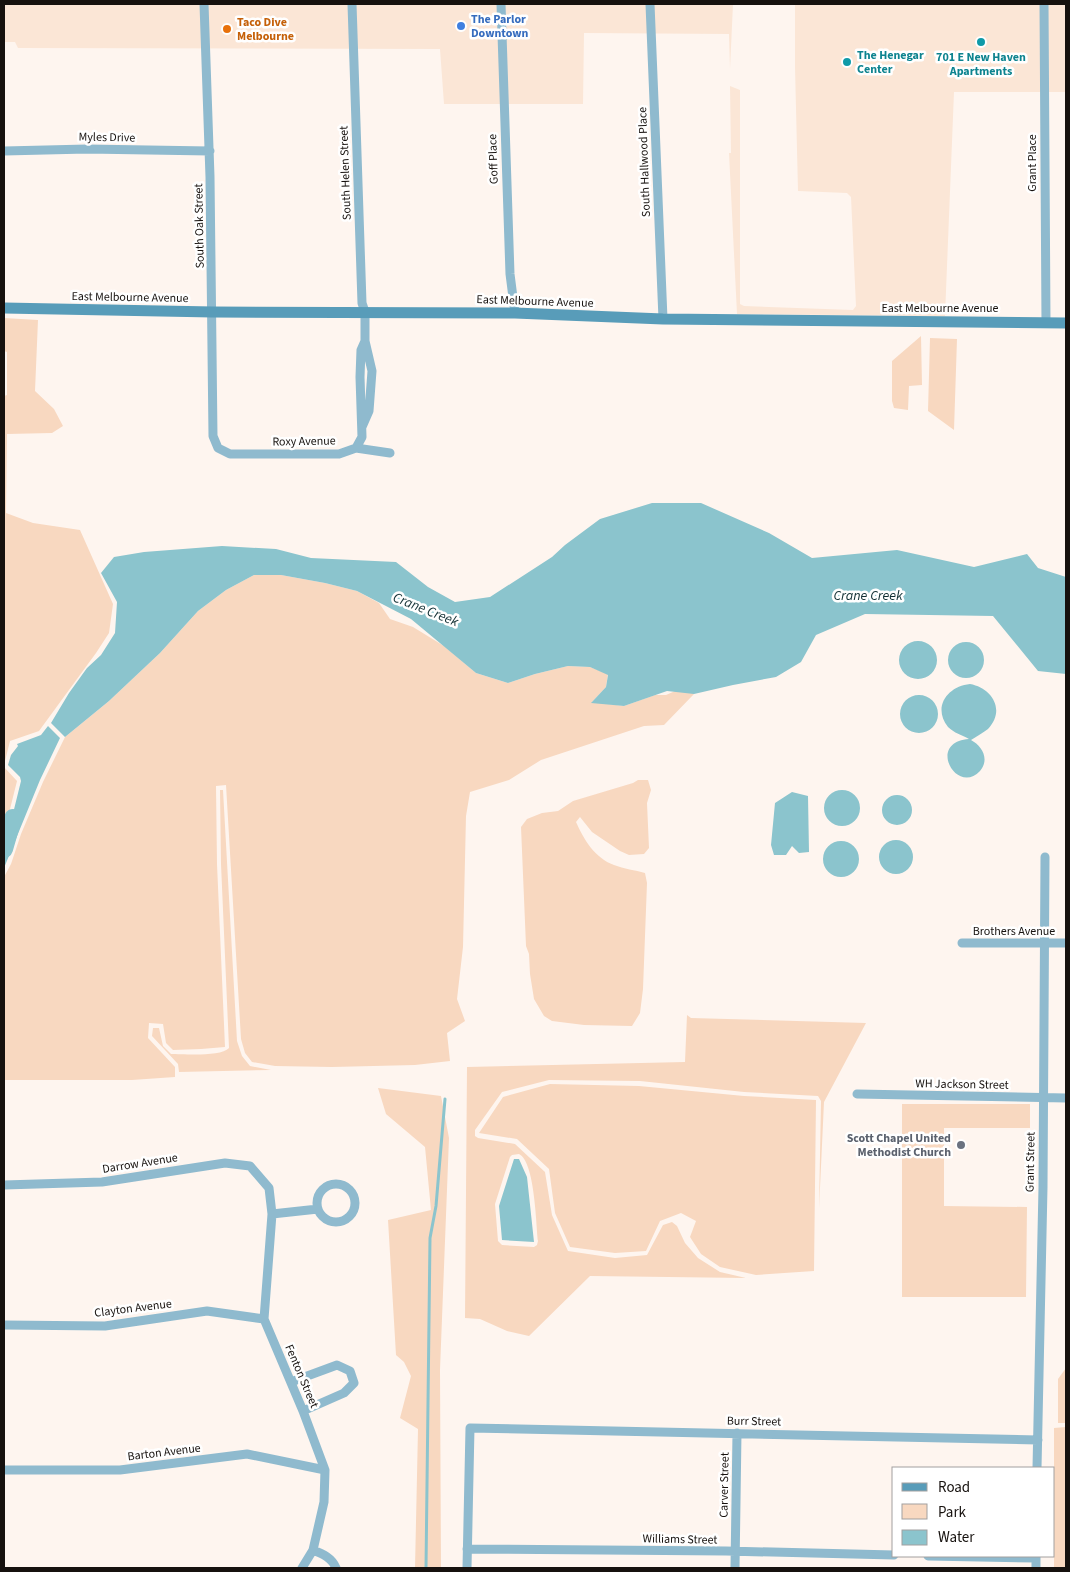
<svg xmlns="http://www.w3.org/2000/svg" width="1070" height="1572" font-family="'Source Sans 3',sans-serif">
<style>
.built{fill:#fbe6d6}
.green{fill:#f8d8c0;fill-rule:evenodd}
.water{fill:#8bc4cd}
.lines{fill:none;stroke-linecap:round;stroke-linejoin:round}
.stream{stroke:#8bc4cd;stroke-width:3}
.river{stroke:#8bc4cd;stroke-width:18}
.street{stroke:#8fbace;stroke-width:9}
.secondary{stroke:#589cb9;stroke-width:11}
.shop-dot{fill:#3f7fe0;stroke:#fff;stroke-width:2}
.food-dot{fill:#e8710a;stroke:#fff;stroke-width:2}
.culture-dot{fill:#0f9aa8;stroke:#fff;stroke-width:2}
.worship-dot{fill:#6b7280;stroke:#fff;stroke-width:2}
.labels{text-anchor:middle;stroke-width:5;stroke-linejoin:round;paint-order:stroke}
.shop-label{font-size:12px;font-weight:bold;fill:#366cbe;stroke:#fff;text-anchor:start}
.food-label{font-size:12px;font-weight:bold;fill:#c56008;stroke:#fff;text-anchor:start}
.culture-label{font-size:12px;font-weight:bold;fill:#0d838f;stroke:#fff;text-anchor:start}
.street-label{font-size:12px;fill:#16110e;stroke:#fff}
.worship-label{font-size:12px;font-weight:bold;fill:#5b616d;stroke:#fff;text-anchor:end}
.water-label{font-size:14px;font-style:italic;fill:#112f33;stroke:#fff}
</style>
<rect width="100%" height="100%" fill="#fef5ef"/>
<path class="built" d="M 4,4 L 733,4 L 730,69 L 729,34 L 584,33 L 583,104 L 444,104 L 440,49 L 18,48 L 15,42 L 4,42 Z
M 795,4 L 1066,4 L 1066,92 L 954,92 L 945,316 L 737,314 L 729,153 L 731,153 L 730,86 L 740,90 L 740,304 L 744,306 L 853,310 L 856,306 L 851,197 L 847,193 L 798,191 L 795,67 Z"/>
<path class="green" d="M 4,318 L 38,320 L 35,391 L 54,409 L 63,426 L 52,433 L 7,434 L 6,513 L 33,523 L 80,530 L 113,604 L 109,633 L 96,653 L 39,731 L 10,741 L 4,765 L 4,396 L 7,395 L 7,352 L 4,351 Z
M 921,336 L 922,385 L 909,386 L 908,410 L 894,408 L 892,401 L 892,361 Z
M 930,338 L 957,339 L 954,430 L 928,411 Z
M 254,575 L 281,575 L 325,583 L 357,591 L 379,603 L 390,619 L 413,627 L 444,646 L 476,673 L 508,683 L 535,674 L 568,666 L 590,667 L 608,674 L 606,687 L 592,702 L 624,706 L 655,695 L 666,695 L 682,688 L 693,687 L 694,694 L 664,725 L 644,726 L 541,760 L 509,780 L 470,792 L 466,816 L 463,947 L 457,999 L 465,1021 L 447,1033 L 450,1061 L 415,1065 L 332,1067 L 275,1066 L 252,1062 L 245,1053 L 241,1039 L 226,785 L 216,786 L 217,864 L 225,1047 L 201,1049 L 173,1050 L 166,1043 L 163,1024 L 149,1023 L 148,1038 L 175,1067 L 175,1077 L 132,1080 L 4,1080 L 4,877 L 11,864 L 21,834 L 43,782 L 65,737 L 109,701 L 160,653 L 198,611 L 226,590 Z
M 4,767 L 17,781 L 4,833 Z
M 638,780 L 648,780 L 651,790 L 647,803 L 649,848 L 644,854 L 629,855 L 620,851 L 592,832 L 580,817 L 576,822 C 584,840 595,858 614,865 C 624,869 635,870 645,873 L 647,883 L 643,989 L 640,1013 L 632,1026 L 584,1025 L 552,1021 L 544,1016 L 534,999 L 530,974 L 529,954 L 526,946 L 521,827 L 527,819 L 542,813 L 558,811 L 573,801 L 633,783 Z
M 220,790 L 223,790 L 237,1041 L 242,1056 L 250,1066 L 271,1070 L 179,1072 L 178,1064 L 152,1036 L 153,1028 L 159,1028 L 163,1046 L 171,1054 C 184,1054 221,1057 229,1048 L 221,864 Z
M 687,1015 L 691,1018 L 866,1023 L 824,1102 L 819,1209 L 821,1101 L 818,1096 L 744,1092 L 640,1081 L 549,1080 L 502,1092 L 475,1130 L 475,1136 L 478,1138 L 515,1144 L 545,1172 L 552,1215 L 568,1251 L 615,1258 L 647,1255 L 663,1225 L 672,1222 L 677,1226 L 685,1243 L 698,1258 L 720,1272 L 746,1278 L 590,1276 L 529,1336 L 507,1331 L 480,1319 L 465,1318 L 467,1067 L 685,1062 ZM 519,1154 C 535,1162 536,1224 538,1241 L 537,1245 L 534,1247 L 502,1245 L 498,1241 L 495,1204 L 510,1157 L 512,1155 Z
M 550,1084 L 639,1086 L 744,1096 L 816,1100 L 814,1271 L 756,1275 L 720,1267 L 701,1254 L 690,1237 L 696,1221 L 681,1213 L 660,1221 L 646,1251 L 615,1253 L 570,1247 L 555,1213 L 549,1169 L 517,1139 L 479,1133 L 503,1097 Z
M 378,1088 L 441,1096 L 449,1138 L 440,1370 L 441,1568 L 415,1568 L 418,1429 L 400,1418 L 411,1376 L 404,1362 L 396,1355 L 388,1220 L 431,1210 L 425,1147 L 386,1114 Z
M 902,1104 L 1030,1104 L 1030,1128 L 944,1128 L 944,1206 L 1027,1207 L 1026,1297 L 902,1297 Z
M 1066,1368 L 1066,1423 L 1058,1423 L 1058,1379 Z
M 1066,1427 L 1066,1568 L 1054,1568 L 1054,1428 Z"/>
<path class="water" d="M 652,503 L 701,503 L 769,533 L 812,558 L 897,550 L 974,567 L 1027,554 L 1038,568 L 1066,577 L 1066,674 L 1038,671 L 993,616 L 865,614 L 816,635 L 801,662 L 776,677 L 733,685 L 694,694 L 667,691 L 624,706 L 591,703 L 606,687 L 608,675 L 590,667 L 568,666 L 535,674 L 508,683 L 476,673 L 411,619 L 357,591 L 325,583 L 281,575 L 254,575 L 226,590 L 198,611 L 160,653 L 109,701 L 65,737 L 51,723 L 69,693 L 87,668 L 101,655 L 115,633 L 117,602 L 101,573 L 114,557 L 144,552 L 222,546 L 276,549 L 311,558 L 396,562 L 428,587 L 455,602 L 490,597 L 552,557 L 565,545 L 600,519 Z
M899 660a19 19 0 1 1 38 0a19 19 0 1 1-38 0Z
M948 660a18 18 0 1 1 36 0a18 18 0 1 1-36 0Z
M 970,684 C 992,688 1006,710 988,729 C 983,733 977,736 971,740 C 982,746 990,759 980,771 C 957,796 926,742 969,739 C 962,735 954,733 948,727 C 932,707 948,686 970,684 Z
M900 714a19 19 0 1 1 38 0a19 19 0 1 1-38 0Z
M 48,726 L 60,738 L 40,780 L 4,868 L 4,850 L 21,781 L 20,777 L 8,765 L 11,755 L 18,746 L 17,744 L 41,735 Z
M824 808a18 18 0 1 1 36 0a18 18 0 1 1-36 0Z
M 792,792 L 808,796 L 809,852 L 799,853 L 792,846 L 786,855 L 774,855 L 771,845 L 775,803 Z
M882 810a15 15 0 1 1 30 0a15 15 0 1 1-30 0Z
M879 857a17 17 0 1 1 34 0a17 17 0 1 1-34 0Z
M823 859a18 18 0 1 1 36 0a18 18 0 1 1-36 0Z
M 514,1159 L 519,1159 L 527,1177 L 534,1242 L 502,1240 L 499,1206 Z"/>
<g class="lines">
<path class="stream" d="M 426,1568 L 430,1238 L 436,1206 L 445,1099"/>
<path class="river" d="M 4,849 L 13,818"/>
<path class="street" d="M 204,4 L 210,177 L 213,436 L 218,448 L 230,454 L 339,454 L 356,448 L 390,453
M 352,4 L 362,303 L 365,312 L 365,341 L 372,371 L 369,411 L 362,427
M 501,4 L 510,274 L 515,313
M 650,4 L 663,319
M 1044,4 L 1046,323
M 4,151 L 87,149 L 210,151
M 356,448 L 362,437 L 360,377 L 361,350 L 365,341
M 962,943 L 1066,943
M 857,1094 L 1066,1098
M317 1203a19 19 0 1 1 38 0a19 19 0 1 1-38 0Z
M 4,1185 L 102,1182 L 225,1163 L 250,1166 L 269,1188 L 272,1214 L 264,1319 L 303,1411 L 325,1470 L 324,1502 L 313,1550 L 302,1568
M 272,1214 L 318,1209
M 4,1325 L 105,1326 L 207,1311 L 264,1319
M 291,1382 L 337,1365 L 350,1371 L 354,1383 L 344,1393 L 303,1411
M 1037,1468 L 1043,1187 L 1045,857
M 4,1470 L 120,1470 L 247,1454 L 325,1470
M 467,1549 L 726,1551 L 894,1555
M 313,1550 C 323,1554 332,1558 336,1568
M 928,1556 L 1036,1558
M 467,1568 L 470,1428 L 1038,1440
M 735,1568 L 737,1433
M 1036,1568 L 1036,1556"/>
<path class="secondary" d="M 4,308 L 213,312 L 515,313 L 663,319 L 1066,323"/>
</g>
<circle class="shop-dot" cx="461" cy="26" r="5"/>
<circle class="food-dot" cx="227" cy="29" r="5"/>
<g class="culture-dot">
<circle cx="981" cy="42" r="5"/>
<circle cx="847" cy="62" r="5"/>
</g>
<circle class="worship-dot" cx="961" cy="1145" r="5"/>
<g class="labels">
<g class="shop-label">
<text x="471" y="23">The Parlor<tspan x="471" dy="14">Downtown</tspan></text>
</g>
<g class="food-label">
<text x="237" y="26">Taco Dive<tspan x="237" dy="14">Melbourne</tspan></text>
</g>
<g class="culture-label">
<text x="857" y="59">The Henegar<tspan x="857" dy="14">Center</tspan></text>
<text x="981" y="61" text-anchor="middle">701 E New Haven<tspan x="981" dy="14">Apartments</tspan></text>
</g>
<g class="street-label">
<text transform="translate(107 137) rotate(1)" y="4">Myles Drive</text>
<text transform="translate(493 159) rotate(-92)" y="4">Goff Place</text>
<text transform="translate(644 162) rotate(-92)" y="4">South Hallwood Place</text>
<text transform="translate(1032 163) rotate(-90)" y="4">Grant Place</text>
<text transform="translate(345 173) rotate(-92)" y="4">South Helen Street</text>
<text transform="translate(199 226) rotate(-91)" y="4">South Oak Street</text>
<text transform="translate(130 297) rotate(1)" y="4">East Melbourne Avenue</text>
<text transform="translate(535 301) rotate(2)" y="4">East Melbourne Avenue</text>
<text x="940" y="312">East Melbourne Avenue</text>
<text transform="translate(304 441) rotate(-1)" y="4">Roxy Avenue</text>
<text x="1014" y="935">Brothers Avenue</text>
<text transform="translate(962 1084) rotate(1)" y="4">WH Jackson Street</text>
<text transform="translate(1030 1162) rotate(-89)" y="4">Grant Street</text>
<text transform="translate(140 1163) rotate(-9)" y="4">Darrow Avenue</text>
<text transform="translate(133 1308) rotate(-7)" y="4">Clayton Avenue</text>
<text transform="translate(302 1376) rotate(67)" y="4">Fenton Street</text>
<text transform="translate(754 1421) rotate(1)" y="4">Burr Street</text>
<text transform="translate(164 1452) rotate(-7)" y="4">Barton Avenue</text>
<text transform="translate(724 1485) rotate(-89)" y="4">Carver Street</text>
<text transform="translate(680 1539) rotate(1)" y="4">Williams Street</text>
</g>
<g class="worship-label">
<text x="951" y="1142">Scott Chapel United<tspan x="951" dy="14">Methodist Church</tspan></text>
</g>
<g class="water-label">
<text x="868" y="600">Crane Creek</text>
<text transform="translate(426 609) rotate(22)" y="5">Crane Creek</text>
</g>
</g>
<rect width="1070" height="1572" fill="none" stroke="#16110e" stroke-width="10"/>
<rect x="892" y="1467" width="162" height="90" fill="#ffffff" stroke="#a2a09f"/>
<rect x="902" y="1483" width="25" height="8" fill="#589cb9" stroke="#a2a09f"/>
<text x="938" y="1492" font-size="15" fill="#16110e">Road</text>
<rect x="902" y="1504" width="25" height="15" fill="#f8d8c0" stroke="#a2a09f"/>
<text x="938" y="1517" font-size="15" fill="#16110e">Park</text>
<rect x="902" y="1530" width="25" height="15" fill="#8bc4cd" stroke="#a2a09f"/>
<text x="938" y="1542" font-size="15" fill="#16110e">Water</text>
</svg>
